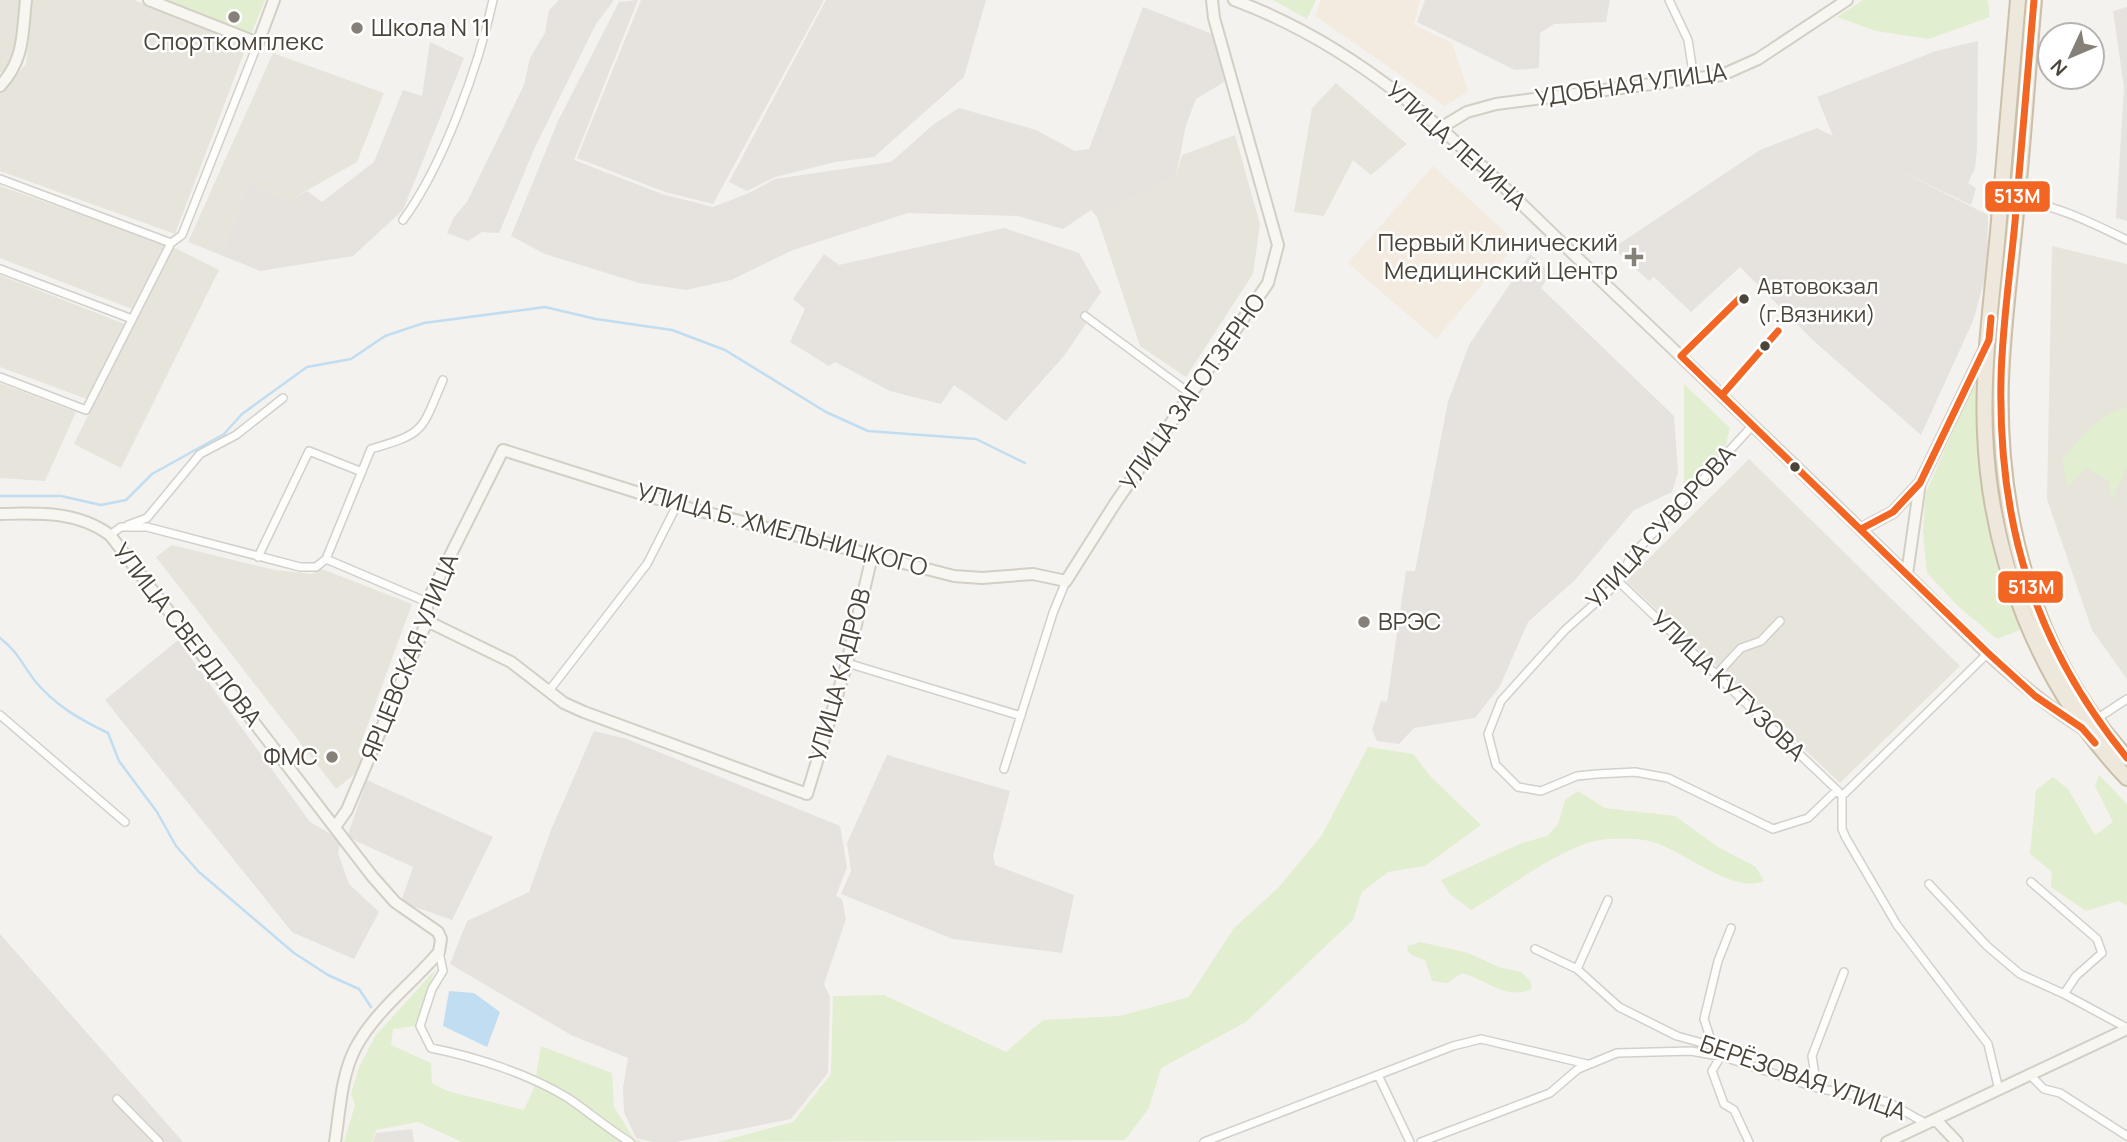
<svg xmlns="http://www.w3.org/2000/svg" width="2127" height="1142" font-family="Manrope,sans-serif">
<style>
.residential{fill:#e7e4dc}
.commercial{fill:#f3ebdf}
.industrial{fill:#e6e2de}
.green{fill:#e1eecf}
.water{fill:#c0ddf1}
.lines{fill:none;stroke-linecap:round;stroke-linejoin:round}
.stream{stroke:#c0ddf1;stroke-width:2.5}
.street-casing{stroke:#d2d0cb;stroke-width:10}
.secondary-casing{stroke:#d3cfc5;stroke-width:14}
.highway-casing{stroke:#ccbfa9;stroke-width:18}
.street{stroke:#fdfdfc;stroke-width:7}
.secondary{stroke:#f7f6f1;stroke-width:10}
.highway{stroke:#ede8db;stroke-width:14}
.bus-1-casing{stroke:#fff;stroke-width:12}
.bus-1{stroke:#f26522;stroke-width:7}
.poi-dot{fill:#868178;stroke:#fff;stroke-width:2.5}
.bus-dot{fill:#4b4439;stroke:#fff;stroke-width:2.5}
.labels{text-anchor:middle;stroke-width:5;stroke-linejoin:round;paint-order:stroke}
.bus-label{font-size:22px;fill:#4b4439;stroke:#fff;text-anchor:start}
.poi-label{font-size:24px;fill:#4b4439;stroke:#fff;text-anchor:start}
.street-label{font-size:24px;fill:#4b4439;stroke:#fff}
.line-badge{stroke:#fff;stroke-width:2.5}
.badge-label{font-size:19px;text-anchor:middle;font-weight:bold;fill:#fff}
</style>
<rect width="100%" height="100%" fill="#f4f2ee"/>
<path class="residential" d="M 0,0 L 20,0 L 18,62 L 0,73 Z
M 32,0 L 134,0 L 247,45 L 175,234 L 0,171 L 0,94 L 26,64 Z
M 273,53 L 384,93 L 357,162 L 288,201 L 248,183 L 221,255 L 188,242 Z
M 1336,83 L 1407,144 L 1371,175 L 1353,160 L 1324,216 L 1294,212 L 1312,108 Z
M 1235,135 L 1260,224 L 1253,274 L 1186,377 L 1140,346 L 1097,217 L 1176,177 L 1182,155 Z
M 0,186 L 165,244 L 132,309 L 0,258 Z
M 171,246 L 219,270 L 121,468 L 74,444 Z
M 2052,246 L 2127,264 L 2127,679 L 2092,630 L 2047,499 Z
M 0,275 L 127,325 L 87,399 L 0,367 Z
M 0,383 L 76,412 L 45,481 L 0,478 Z
M 1749,459 L 1960,666 L 1840,783 L 1626,581 Z
M 172,545 L 275,570 L 312,574 L 322,569 L 412,604 L 358,751 L 365,766 L 336,789 L 156,557 Z"/>
<path class="commercial" d="M 1321,0 L 1420,0 L 1414,25 L 1452,43 L 1468,91 L 1445,106 L 1315,16 Z
M 1433,166 L 1517,243 L 1436,339 L 1348,263 Z"/>
<path class="industrial" d="M 559,0 L 614,0 L 596,24 L 535,147 L 499,233 L 482,232 L 468,241 L 447,233 L 454,217 L 467,202 L 524,85 L 530,58 L 545,33 L 549,10 Z
M 638,0 L 574,160 L 662,194 L 713,207 L 749,193 L 775,179 L 891,162 L 934,124 L 959,108 L 1036,130 L 1075,151 L 1089,149 L 1143,7 L 1215,35 L 1224,82 L 1196,99 L 1186,125 L 1176,177 L 1097,217 L 1091,210 L 1063,229 L 1018,216 L 908,213 L 793,250 L 731,280 L 686,290 L 639,283 L 545,254 L 511,236 L 558,121 L 619,2 Z
M 641,0 L 824,0 L 713,204 L 665,192 L 577,158 Z
M 826,0 L 986,0 L 964,77 L 874,157 L 835,162 L 775,177 L 747,191 L 729,182 Z
M 1425,0 L 1610,0 L 1606,22 L 1554,24 L 1540,33 L 1539,68 L 1515,70 L 1417,22 Z
M 2127,7 L 2127,221 L 2116,218 L 2124,87 L 2113,11 Z
M 1978,41 L 1977,149 L 1975,168 L 1968,183 L 1976,188 L 1971,205 L 1890,166 L 1988,215 L 1987,271 L 1973,321 L 1921,435 L 1815,342 L 1740,267 L 1691,312 L 1654,277 L 1649,281 L 1613,248 L 1760,150 L 1817,128 L 1833,136 L 1817,97 L 1936,51 Z
M 430,42 L 464,58 L 403,210 L 353,256 L 260,271 L 221,255 L 248,183 L 288,201 L 307,191 L 322,202 L 374,162 L 403,90 L 422,96 Z
M 1004,228 L 1079,253 L 1101,292 L 1083,318 L 1087,322 L 1064,356 L 1006,421 L 954,385 L 941,404 L 890,391 L 835,362 L 829,366 L 790,342 L 805,309 L 793,299 L 824,254 L 839,265 Z
M 1530,254 L 1551,273 L 1541,288 L 1674,416 L 1678,472 L 1672,492 L 1634,510 L 1575,580 L 1528,622 L 1500,686 L 1475,718 L 1414,728 L 1399,744 L 1377,741 L 1372,730 L 1381,701 L 1387,702 L 1406,571 L 1415,571 L 1448,402 L 1469,345 Z
M 178,640 L 310,822 L 341,840 L 338,853 L 349,884 L 379,912 L 354,959 L 292,932 L 105,700 Z
M 594,731 L 627,739 L 840,826 L 847,867 L 836,896 L 842,899 L 846,919 L 824,984 L 830,997 L 828,1073 L 791,1119 L 676,1142 L 653,1142 L 636,1138 L 624,1112 L 623,1088 L 628,1058 L 571,1035 L 450,964 L 467,921 L 529,892 L 551,830 Z
M 887,755 L 1010,791 L 993,856 L 995,865 L 1074,895 L 1062,953 L 953,939 L 841,894 L 851,871 L 847,843 Z
M 367,780 L 493,837 L 452,920 L 401,902 L 413,867 L 347,837 Z
M 0,934 L 183,1142 L 0,1142 Z
M 412,1129 L 414,1142 L 373,1142 L 376,1133 Z"/>
<path class="green" d="M 167,0 L 265,0 L 251,34 Z
M 1273,0 L 1316,0 L 1307,19 Z
M 1863,0 L 1988,0 L 1990,17 L 1929,39 L 1876,31 L 1837,17 Z
M 1684,384 L 1730,428 L 1725,448 L 1684,488 Z
M 1973,385 L 1980,388 L 1978,455 L 1989,519 L 2020,630 L 1997,639 L 1958,606 L 1927,573 L 1923,533 L 1925,495 Z
M 2127,407 L 2127,467 L 2112,501 L 2108,480 L 2086,468 L 2068,487 L 2062,461 C 2081,437 2097,415 2127,407 Z
M 1368,747 L 1413,754 L 1431,777 L 1481,825 L 1425,866 L 1388,872 L 1362,892 L 1353,920 L 1246,1022 L 1161,1068 L 1149,1108 L 1125,1140 L 718,1142 L 793,1122 L 831,1074 L 833,996 L 884,995 L 1006,1052 L 1043,1020 L 1120,1016 L 1189,997 L 1234,928 L 1279,887 L 1322,835 Z
M 2099,775 L 2127,804 L 2127,905 L 2118,901 L 2086,911 L 2051,887 L 2052,872 L 2030,854 L 2036,790 L 2053,777 L 2068,789 L 2095,835 L 2113,822 L 2095,786 Z
M 1578,791 L 1605,808 L 1675,816 L 1718,847 L 1756,867 L 1764,881 C 1736,895 1684,852 1656,843 C 1641,838 1624,838 1608,839 C 1567,841 1507,890 1471,910 L 1450,894 L 1441,880 L 1522,843 L 1547,836 L 1558,824 L 1565,800 Z
M 1420,942 L 1468,953 L 1499,967 L 1521,972 L 1530,981 L 1532,989 C 1507,1001 1485,979 1462,973 L 1447,983 L 1432,981 L 1425,960 L 1413,956 L 1407,950 L 1408,946 Z
M 435,970 L 415,1026 L 393,1029 L 391,1045 L 431,1063 L 432,1083 L 447,1091 L 524,1110 L 534,1088 L 541,1046 L 612,1073 L 614,1107 L 634,1139 L 643,1142 L 462,1142 L 418,1122 L 376,1130 L 372,1142 L 344,1142 L 355,1105 L 351,1094 L 359,1067 L 376,1035 Z"/>
<path class="water" d="M 449,991 L 474,993 L 500,1012 L 487,1047 L 443,1026 Z"/>
<g class="lines">
<path class="stream" d="M 0,496 L 61,496 L 101,505 L 126,500 L 152,474 L 224,434 L 242,414 L 307,367 L 351,359 L 385,336 L 424,323 L 545,307 L 596,319 L 672,330 L 725,350 L 826,412 L 868,431 L 976,439 L 1025,463
M 0,638 C 18,652 22,664 35,681 C 56,706 79,719 108,733 L 119,761 L 157,812 L 176,846 L 199,872 L 294,953 L 328,975 L 359,989 L 371,1007"/>
<g class="street-casing">
<path id="street" d="M 1669,0 L 1688,40 L 1694,79
M 0,179 L 171,243
M 2017,200 C 2059,206 2090,222 2127,240
M 403,220 C 443,166 479,65 493,0
M 0,269 L 132,319
M 1085,316 L 1192,395
M 0,377 L 86,410 L 171,243 L 182,235 L 258,43
M 1754,424 L 1630,558 L 1619,582 L 1565,630 L 1501,701 L 1488,734 L 1496,765 L 1518,787 L 1541,791 L 1577,776 L 1597,774 L 1635,772 L 1668,778 L 1773,829 L 1808,818 L 1837,790 L 1842,796 L 1988,653
M 128,525 L 147,518 L 200,454 L 236,435 L 283,398
M 110,535 L 121,527 L 147,527 L 300,567 L 316,567 L 326,559 L 427,602
M 258,557 L 309,451 L 362,472
M 326,559 L 371,449 C 426,433 421,431 443,380
M 1619,582 L 1837,790
M 847,663 L 1021,716
M 1716,675 L 1741,648 L 1761,641 L 1780,621
M 548,692 L 647,564 L 677,505
M 0,715 L 125,822
M 2095,720 L 2127,699
M 1004,769 L 1053,613 L 1066,581
M 1842,796 L 1842,829 L 1846,838 L 1897,925 L 1988,1044 L 1999,1090
M 2031,882 L 2097,939 L 2102,953 L 2076,976 L 2064,994 L 2127,1028
M 1929,884 L 1987,946 L 2020,974 L 2064,994
M 1535,949 L 1577,969 L 1619,1007 L 1677,1036 L 1713,1046 L 1727,1058 L 1817,1088 L 1888,1102 L 1927,1124
M 439,952 L 443,971 L 432,989 L 420,1026 L 431,1048 C 476,1057 529,1074 568,1098 C 589,1112 608,1129 630,1142
M 1577,969 L 1608,900
M 1713,1046 L 1704,1019 L 1718,961 L 1731,928
M 1721,1056 L 1712,1071 L 1724,1104 L 1734,1110 L 1749,1142
M 1378,1075 L 1410,1142
M 2030,1075 L 2044,1089 L 2060,1093 L 2127,1136
M 1817,1088 L 1812,1056 L 1844,972
M 117,1099 L 159,1142
M 1204,1142 L 1453,1046 L 1481,1039 L 1587,1064
M 1421,1142 L 1550,1093 L 1578,1069 L 1617,1053 L 1691,1051 L 1724,1057"/>
</g>
<g class="secondary-casing">
<path id="secondary" d="M 149,0 L 258,43 L 274,0
M 1234,0 C 1382,55 1475,161 1587,267 C 1689,364 1791,461 1892,560 C 1953,619 2010,683 2082,728
M 0,86 C 25,59 22,34 26,0
M 1442,127 L 1467,112 L 1496,104 L 1722,75 L 1758,59 L 1847,0
M 0,514 C 40,513 77,511 110,535 L 372,876 L 395,902 L 438,932 L 441,939 L 439,952 C 413,983 376,1010 356,1047 C 341,1075 340,1110 335,1142
M 1861,529 L 1893,512 L 1918,485
M 1907,574 L 1920,483 L 1985,348
M 427,621 L 511,662 L 564,703 L 584,712 L 807,794 L 847,663 L 872,556
M 335,827 L 347,810 L 427,621 L 427,602 L 503,450 L 677,505 L 954,576 L 982,578 L 1033,574 L 1066,581 L 1116,502 L 1268,283 L 1278,245 L 1214,18 L 1212,0
M 1936,1120 L 1957,1142
M 1887,1142 L 2127,1029"/>
</g>
<g class="highway-casing">
<path id="highway" d="M 2018,0 C 2011,77 2005,155 1998,232 C 1992,298 1982,367 1985,433 C 1990,559 2040,687 2127,778
M 2034,0 C 2028,67 2024,134 2017,201 C 2012,261 2003,321 2001,381 C 1997,517 2034,657 2127,758"/>
</g>
<use href="#street" class="street"/>
<use href="#secondary" class="secondary"/>
<use href="#highway" class="highway"/>
<g class="bus-1-casing">
<path id="bus-1" d="M 2034,0 C 2028,74 2022,148 2015,222 C 2010,275 2002,327 2001,380 C 1998,526 2035,645 2127,758
M 1744,299 L 1740,298 L 1681,356 L 1988,653 L 2035,696 L 2082,728 L 2095,743
M 1722,395 L 1778,331
M 1861,529 L 1893,512 L 1920,483 L 1989,340 L 1991,318"/>
</g>
<use href="#bus-1" class="bus-1"/>
</g>
<g class="poi-dot">
<circle cx="234" cy="17" r="7"/>
<circle cx="357" cy="28" r="7"/>
<path d="M1630.5 246.5h7v7h7v7h-7v7h-7v-7h-7v-7h7z"/>
<circle cx="1364" cy="622" r="7"/>
<circle cx="332" cy="757" r="7"/>
</g>
<g class="bus-dot">
<circle cx="1744" cy="299" r="6"/>
<circle cx="1765" cy="346" r="6"/>
<circle cx="1795" cy="467" r="6"/>
</g>
<g class="labels">
<g class="bus-label">
<text x="1757" y="294">Автовокзал<tspan x="1757" dy="28">(г.Вязники)</tspan></text>
</g>
<g class="poi-label">
<text x="371" y="36">Школа N 11</text>
<text x="234" y="50" text-anchor="middle">Спорткомплекс</text>
<text x="1618" y="251" text-anchor="end">Первый Клинический<tspan x="1618" dy="28">Медицинский Центр</tspan></text>
<text x="1378" y="630">ВРЭС</text>
<text x="318" y="765" text-anchor="end">ФМС</text>
</g>
<g class="street-label">
<text transform="translate(1631 85) rotate(-8)" y="8">УДОБНАЯ УЛИЦА</text>
<text transform="translate(1456 146) rotate(42)" y="8">УЛИЦА ЛЕНИНА</text>
<text transform="translate(1193 392) rotate(-55)" y="8">УЛИЦА ЗАГОТЗЕРНО</text>
<text transform="translate(1661 527) rotate(-48)" y="8">УЛИЦА СУВОРОВА</text>
<text transform="translate(782 530) rotate(15)" y="8">УЛИЦА Б. ХМЕЛЬНИЦКОГО</text>
<text transform="translate(187 635) rotate(52)" y="8">УЛИЦА СВЕРДЛОВА</text>
<text transform="translate(410 657) rotate(-68)" y="8">ЯРЦЕВСКАЯ УЛИЦА</text>
<text transform="translate(840 675) rotate(-75)" y="8">УЛИЦА КАДРОВ</text>
<text transform="translate(1728 686) rotate(44)" y="8">УЛИЦА КУТУЗОВА</text>
<text transform="translate(1803 1078) rotate(19)" y="8">БЕРЁЗОВАЯ УЛИЦА</text>
</g>
</g>
<g class="line-badge">
<rect x="1984" y="180" width="67" height="33" rx="7" fill="#f26522"/>
<rect x="1997" y="570" width="67" height="34" rx="7" fill="#f26522"/>
</g>
<g class="badge-label">
<text x="2017" y="203">513М</text>
<text x="2031" y="594">513М</text>
</g>
<g transform="translate(2071 56) rotate(226)"><circle r="33" fill="#ffffff" stroke="#b7b4b0" stroke-width="2"/>
<path d="M0-5L12 26L0 18L-12 26Z" fill="#868178"/>
<text y="-10" font-size="19" font-weight="bold" text-anchor="middle" fill="#4b4439">N</text>
</g>
</svg>
